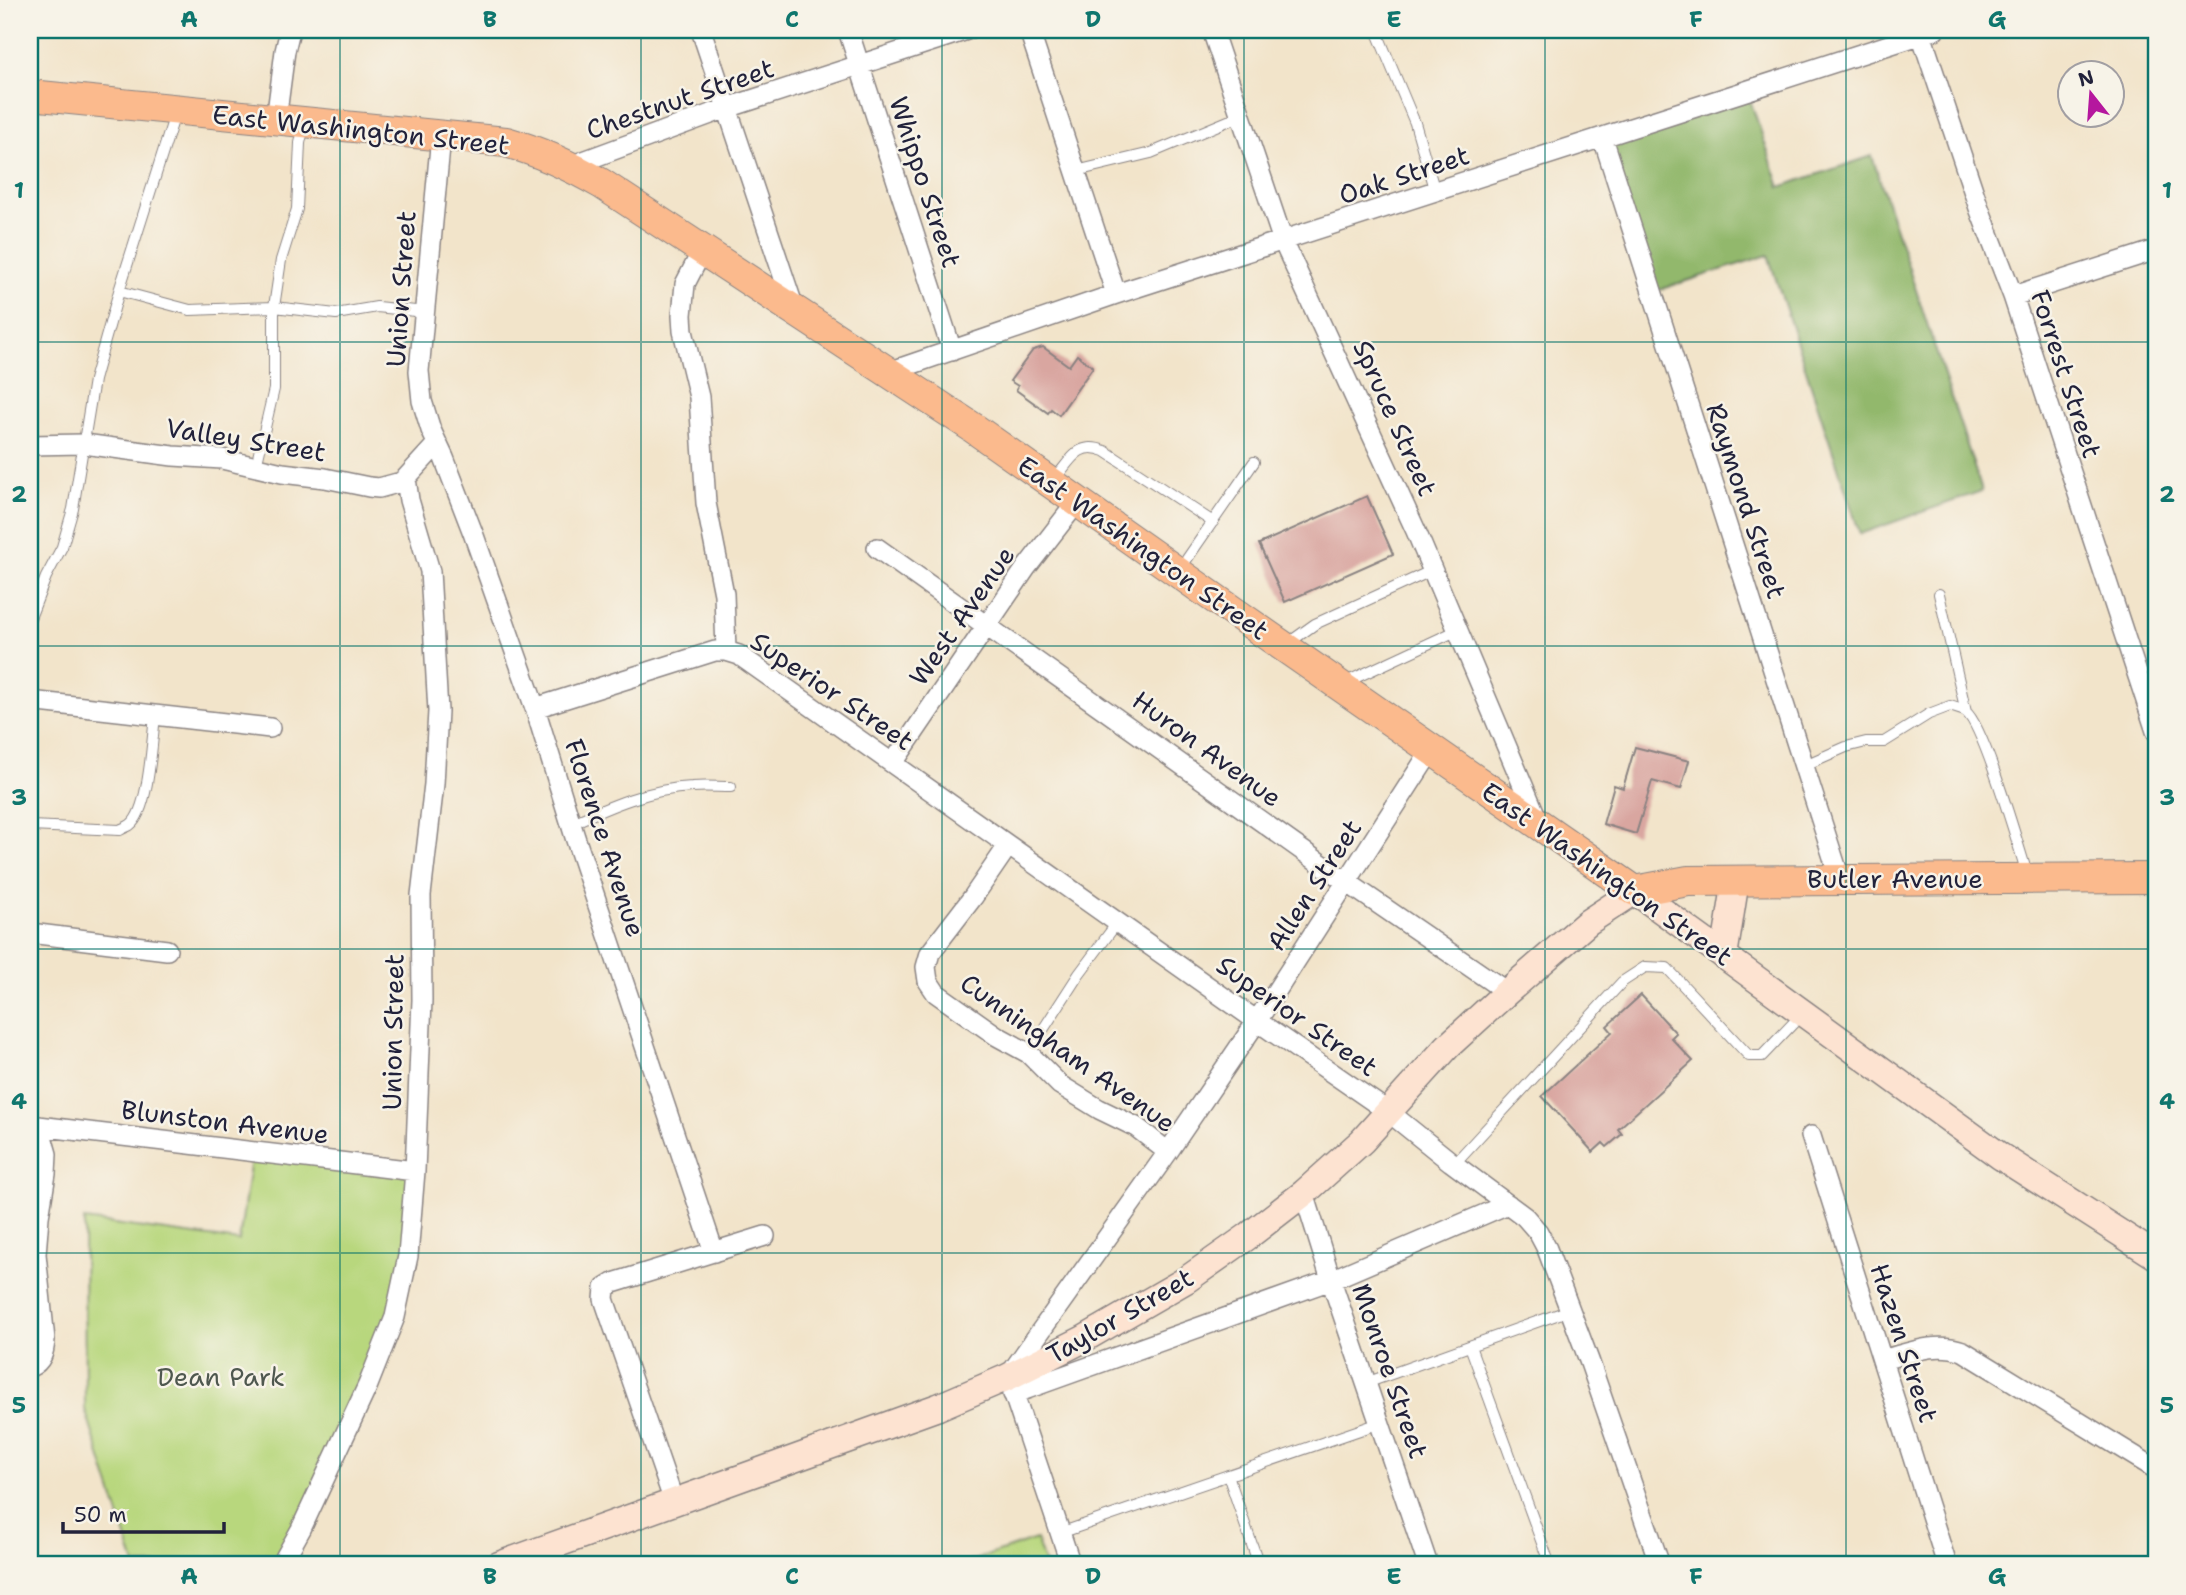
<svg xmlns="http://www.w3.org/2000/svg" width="2186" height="1595" font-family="'Shantell Sans',sans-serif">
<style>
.green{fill:#b8d77d;stroke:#6d7c5c;stroke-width:2}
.forest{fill:#92b86c;stroke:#5a6d54;stroke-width:2}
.building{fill:#d9a6a0}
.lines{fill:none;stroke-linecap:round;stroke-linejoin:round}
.lane-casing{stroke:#8a8382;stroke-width:12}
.street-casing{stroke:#8a8382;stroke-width:22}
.secondary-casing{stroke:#8a8382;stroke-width:29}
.primary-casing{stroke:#8a8382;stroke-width:32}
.lane{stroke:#fff;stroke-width:10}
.street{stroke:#fff;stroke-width:19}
.secondary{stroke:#fde3d1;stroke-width:26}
.primary{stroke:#fbba8d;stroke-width:30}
.grid{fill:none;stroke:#0f766e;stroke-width:2;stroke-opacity:0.55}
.labels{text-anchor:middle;stroke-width:5;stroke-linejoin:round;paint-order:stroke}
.street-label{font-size:26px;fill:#22223b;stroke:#f7f3e8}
.park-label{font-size:26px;fill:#4f584f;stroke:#f7f3e8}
.neatline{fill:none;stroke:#0f766e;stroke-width:2.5}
.grid-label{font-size:23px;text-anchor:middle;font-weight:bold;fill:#0f766e}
</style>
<rect width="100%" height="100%" fill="#f7f3e8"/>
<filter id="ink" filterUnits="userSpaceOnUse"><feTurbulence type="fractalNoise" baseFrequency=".0143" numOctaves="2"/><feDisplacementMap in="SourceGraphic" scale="14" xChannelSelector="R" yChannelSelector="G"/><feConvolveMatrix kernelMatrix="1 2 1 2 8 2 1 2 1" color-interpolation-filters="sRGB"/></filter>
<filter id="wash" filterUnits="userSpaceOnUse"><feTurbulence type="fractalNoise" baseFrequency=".00686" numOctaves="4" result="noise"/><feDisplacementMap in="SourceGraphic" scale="28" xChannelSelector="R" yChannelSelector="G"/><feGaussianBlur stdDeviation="1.57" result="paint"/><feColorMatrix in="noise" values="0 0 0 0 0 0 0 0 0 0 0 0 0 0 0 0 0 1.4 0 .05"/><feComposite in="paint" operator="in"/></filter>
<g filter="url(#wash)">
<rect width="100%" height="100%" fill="#f2e4ca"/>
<path class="green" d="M 252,1152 L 415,1171 L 402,1289 L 281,1565 L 135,1565 L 85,1409 L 84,1220 L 239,1241 Z
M 1036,1539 L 1045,1565 L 960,1565 Z"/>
<path class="forest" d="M 1747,91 L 1780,187 L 1872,156 L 1982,491 L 1860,534 L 1768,255 L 1652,292 L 1603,138 Z"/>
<g id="blocks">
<path class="building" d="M 1043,347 L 1069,366 L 1077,355 L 1093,367 L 1059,415 L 1051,409 L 1048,413 L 1016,390 L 1018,386 L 1010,381 L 1033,350 Z
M 1367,496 L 1393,554 L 1285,602 L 1259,544 Z
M 1635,747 L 1689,761 L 1681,789 L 1652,781 L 1636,834 L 1603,824 L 1614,785 L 1623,788 Z
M 1641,995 L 1676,1033 L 1671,1038 L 1693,1061 L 1618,1129 L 1622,1134 L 1607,1147 L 1603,1143 L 1593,1152 L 1542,1096 L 1612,1032 L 1607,1026 Z"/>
</g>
</g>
<g filter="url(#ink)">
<use href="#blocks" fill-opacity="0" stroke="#8a8382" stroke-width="2"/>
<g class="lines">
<g class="lane-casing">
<path id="lane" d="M 1376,30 L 1415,123 L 1435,192
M 1076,171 L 1151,153 L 1240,116
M 119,291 L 190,310 L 274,307 L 336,314 L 377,307 L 425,312
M 256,466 L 274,389 L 274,307 L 281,260 L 297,209 L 300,143 L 304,126
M 1054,480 C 1071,460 1078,440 1105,451 L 1213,522
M 1180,569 L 1254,462
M 1939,594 L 1966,712
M 30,618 L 46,577 L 62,547 L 73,509 L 94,380 L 119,291 L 175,114
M 1287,644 L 1315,624 L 1433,570
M 1344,683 L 1458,630
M 1805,765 L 1846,747 L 1866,742 L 1884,742 L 1929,714 L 1950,706 C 1955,708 1962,709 1966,712 C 1984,726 2019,848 2028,877
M 571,824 C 610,806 649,789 692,787 C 705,786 718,787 731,787
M 30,826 L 120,830 C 123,828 127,827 130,825 C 149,811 152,740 155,716
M 1028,1053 L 1079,974 L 1117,923
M 1454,1164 L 1622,982 L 1645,967 L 1667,968 L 1749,1056 L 1762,1056 L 1802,1014
M 1470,1346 L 1550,1565
M 1366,1383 L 1570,1310
M 1228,1475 L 1259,1565
M 1060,1533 L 1380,1423
M 30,1556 L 46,1565"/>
</g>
<g class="street-casing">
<path id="street" d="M 701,30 L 795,311
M 848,30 L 952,351
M 1029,30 L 1116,294
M 1212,30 L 1283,241 L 1416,531 L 1538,821
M 1921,34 L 1979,208 L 2013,296 L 2156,731
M 276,120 L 285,51 L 290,30
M 441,136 L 419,371 L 422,401 L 431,430 L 444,458 L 473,533 L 535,708 L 575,837 L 714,1252
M 1603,138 L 1840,879
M 570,166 L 727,108 L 967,30
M 702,251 L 685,284 L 682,315 L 683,331 L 699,397 L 706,503 L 724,594 L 726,651
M 2013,296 L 2156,250
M 889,372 L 1116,294 L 1935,30
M 30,445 L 84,444 L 173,456 L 222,459 L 282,473 L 325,478 L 369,487 L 379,488 L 401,482 L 406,478 L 437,444
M 877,548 L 1348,883 L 1507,992
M 30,701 L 270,728
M 535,708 L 715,651 L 726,651 L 739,655 L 1257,1021 L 1390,1113 L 1451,1162 L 1525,1217 L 1538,1232 L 1547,1249 L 1590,1363 L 1660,1565
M 893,763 L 1026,568 L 1078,501
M 1008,846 L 973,897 L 930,953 L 926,967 L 928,981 L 936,993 L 997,1036 L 1028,1053 L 1060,1085 L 1099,1109 L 1136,1127 L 1168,1152
M 30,933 L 167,950
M 30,1125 L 415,1171
M 1811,1136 L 1947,1565
M 1304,1193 L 1331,1280 L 1428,1565
M 1882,1360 C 1909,1353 1935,1341 1963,1351 L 2156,1469
M 30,1367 C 42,1362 44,1352 45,1340 L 36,1254 L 39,1217 L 46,1174 L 47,1154 L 39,1126
M 1013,1394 L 1331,1280 L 1508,1204
M 674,1502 L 604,1299 L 605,1288 L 613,1283 L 765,1236
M 281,1565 L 301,1529 L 368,1385 L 395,1317 L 408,1256 L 415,1171 L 422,1000 L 421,895 L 434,784 L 438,711 L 430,571 L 409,500 L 406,478
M 1071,1565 L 1008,1377 L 1168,1152 L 1257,1021 L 1432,749"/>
</g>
<g class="secondary-casing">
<path id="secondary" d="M 1724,956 L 1736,880
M 499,1565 L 938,1407 L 1008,1377 L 1082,1340 L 1186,1280 L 1247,1237 L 1304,1193 L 1362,1141 L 1448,1046 L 1507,992 L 1588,922 L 1635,891 L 2000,1156 L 2156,1256"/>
</g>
<g class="primary-casing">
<path id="primary" d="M 30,95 L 506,142 C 541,152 571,166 602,184 L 972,427 L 1234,612 L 1635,891 L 1688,881 L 2156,878"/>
</g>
<use href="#lane" class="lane"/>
<use href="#street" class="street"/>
<use href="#secondary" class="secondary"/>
<use href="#primary" class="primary"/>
</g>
</g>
<path class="grid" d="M 340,30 L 340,1565M 641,30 L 641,1565M 942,30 L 942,1565M 1244,30 L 1244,1565M 1545,30 L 1545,1565M 1846,30 L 1846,1565M 30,342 L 2156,342M 30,646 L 2156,646M 30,949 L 2156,949M 30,1253 L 2156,1253"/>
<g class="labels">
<g class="street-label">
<text transform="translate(680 99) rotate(-19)" y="9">Chestnut Street</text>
<text transform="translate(361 130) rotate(6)" y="9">East Washington Street</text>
<text transform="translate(1404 175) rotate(-18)" y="9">Oak Street</text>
<text transform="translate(925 182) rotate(72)" y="9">Whippo Street</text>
<text transform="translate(401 289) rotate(-86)" y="9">Union Street</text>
<text transform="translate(2066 374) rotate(72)" y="9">Forrest Street</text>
<text transform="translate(1395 418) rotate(66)" y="9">Spruce Street</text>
<text transform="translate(246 440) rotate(9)" y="9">Valley Street</text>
<text transform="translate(1746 501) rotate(72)" y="9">Raymond Street</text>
<text transform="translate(1143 548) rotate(35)" y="9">East Washington Street</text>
<text transform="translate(962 616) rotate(-55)" y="9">West Avenue</text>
<text transform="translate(832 691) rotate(34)" y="9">Superior Street</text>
<text transform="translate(1207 749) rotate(36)" y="9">Huron Avenue</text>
<text transform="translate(605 838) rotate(72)" y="9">Florence Avenue</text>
<text transform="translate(1607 874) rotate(35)" y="9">East Washington Street</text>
<text x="1895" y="888">Butler Avenue</text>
<text transform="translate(1314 885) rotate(-57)" y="9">Allen Street</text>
<text transform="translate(1297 1016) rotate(35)" y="9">Superior Street</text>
<text transform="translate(393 1032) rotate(-89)" y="9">Union Street</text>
<text transform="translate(1068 1053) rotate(35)" y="9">Cunningham Avenue</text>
<text transform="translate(225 1122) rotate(7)" y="9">Blunston Avenue</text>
<text transform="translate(1120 1316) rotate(-30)" y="9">Taylor Street</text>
<text transform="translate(1904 1343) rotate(72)" y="9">Hazen Street</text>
<text transform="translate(1390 1371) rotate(71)" y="9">Monroe Street</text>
</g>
<g class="park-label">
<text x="221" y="1386">Dean Park</text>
</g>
</g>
<rect width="2186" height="1595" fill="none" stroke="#f7f3e8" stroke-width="77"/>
<g transform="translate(2091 94) rotate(343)"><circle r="33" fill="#f7f3e8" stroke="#a29fa3" stroke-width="2"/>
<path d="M0-5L12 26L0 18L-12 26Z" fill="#b5179e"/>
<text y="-10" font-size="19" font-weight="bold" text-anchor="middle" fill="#22223b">N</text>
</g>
<path d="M63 1522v10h161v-10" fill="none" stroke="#22223b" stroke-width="3.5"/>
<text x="74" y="1522" font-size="21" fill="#22223b" stroke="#f7f3e8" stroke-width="5" paint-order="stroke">50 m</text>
<rect x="38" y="38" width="2110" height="1518" class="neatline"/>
<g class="grid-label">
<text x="189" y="27">A</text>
<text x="490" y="27">B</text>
<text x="792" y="27">C</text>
<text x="1093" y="27">D</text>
<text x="1394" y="27">E</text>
<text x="1696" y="27">F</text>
<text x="1997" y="27">G</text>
<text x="19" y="198">1</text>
<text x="2167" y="198">1</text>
<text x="19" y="502">2</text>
<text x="2167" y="502">2</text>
<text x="19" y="805">3</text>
<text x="2167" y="805">3</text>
<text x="19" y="1109">4</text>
<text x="2167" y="1109">4</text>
<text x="19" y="1413">5</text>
<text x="2167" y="1413">5</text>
<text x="189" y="1584">A</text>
<text x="490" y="1584">B</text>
<text x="792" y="1584">C</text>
<text x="1093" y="1584">D</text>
<text x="1394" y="1584">E</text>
<text x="1696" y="1584">F</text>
<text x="1997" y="1584">G</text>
</g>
</svg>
